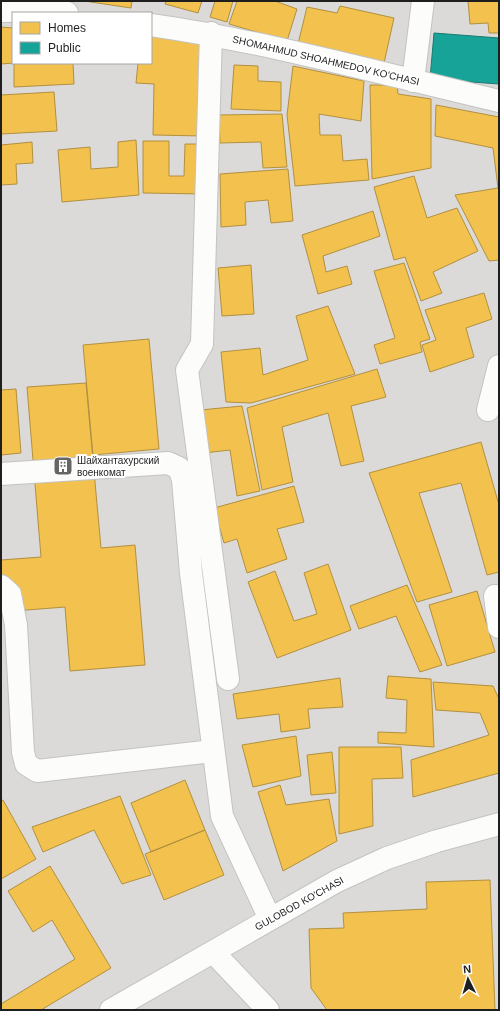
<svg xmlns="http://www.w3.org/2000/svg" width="500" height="1011" font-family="Helvetica,sans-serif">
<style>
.residential{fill:#dbdad8;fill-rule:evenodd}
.homes{fill:#f2c14e;stroke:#b29040}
.public{fill:#17a398;stroke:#197b73}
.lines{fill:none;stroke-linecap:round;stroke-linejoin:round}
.minor-casing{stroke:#c3c3c1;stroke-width:24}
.minor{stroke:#fcfcfb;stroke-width:22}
.labels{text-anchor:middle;stroke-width:4;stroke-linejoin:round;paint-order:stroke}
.street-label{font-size:10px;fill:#1e1e1e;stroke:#fff}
.poi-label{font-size:10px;fill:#1e1e1e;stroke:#fff;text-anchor:start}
</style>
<rect width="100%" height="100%" fill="#ecebe6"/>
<path class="residential" d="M 1,1 L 499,1 L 499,1010 L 1,1010 ZM 13,13 L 151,13 L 151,63 L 13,63 Z"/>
<path class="homes" d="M 84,1 L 132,1 L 131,8 Z
M 166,1 L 202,1 L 198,13 L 165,4 Z
M 215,1 L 233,1 L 227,22 L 210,17 Z
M 237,1 L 275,1 L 297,9 L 287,41 L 229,24 Z
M 468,1 L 499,1 L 499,33 L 489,33 L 488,23 L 470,24 Z
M 340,6 L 394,18 L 384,63 L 298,44 L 307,7 L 337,13 Z
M 1,27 L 13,28 L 13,63 L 73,63 L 74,84 L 14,87 L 14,63 L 1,64 Z
M 151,31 L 204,36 L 204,136 L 153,135 L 154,84 L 136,83 L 138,63 L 151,63 Z
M 234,65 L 258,66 L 258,81 L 281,82 L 281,111 L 231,109 Z
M 293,66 L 364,81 L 361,121 L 319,114 L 320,135 L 341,135 L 343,161 L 367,159 L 369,180 L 295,186 L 287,115 Z
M 370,85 L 397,85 L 398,94 L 431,99 L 431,168 L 372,179 Z
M 54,92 L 57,131 L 1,134 L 1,95 Z
M 436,105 L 499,117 L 499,260 L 489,261 L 455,195 L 498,188 L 493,148 L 435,136 Z
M 282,114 L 287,167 L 263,168 L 261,142 L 220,143 L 219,115 Z
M 136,140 L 139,195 L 62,202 L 58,150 L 90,147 L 91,169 L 118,167 L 118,142 Z
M 143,141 L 169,141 L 169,176 L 184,176 L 185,144 L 205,144 L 205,194 L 143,193 Z
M 32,142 L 33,163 L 16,164 L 17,184 L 1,185 L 1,145 Z
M 288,169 L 293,221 L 271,223 L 268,200 L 245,202 L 246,225 L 221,227 L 220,174 Z
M 414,176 L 427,218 L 457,208 L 478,251 L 433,272 L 442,293 L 421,301 L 405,257 L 394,260 L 374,187 Z
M 373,211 L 380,236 L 323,256 L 326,272 L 347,266 L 352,284 L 318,294 L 302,235 Z
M 404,263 L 430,339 L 420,342 L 422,352 L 380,364 L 374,345 L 395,338 L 374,271 Z
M 251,265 L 254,314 L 222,316 L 218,268 Z
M 484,293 L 492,319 L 466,328 L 474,357 L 430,372 L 422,345 L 436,340 L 425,310 Z
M 328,306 L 355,374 L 251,403 L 226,402 L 221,352 L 260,348 L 263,375 L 308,360 L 296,316 Z
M 149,339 L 159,449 L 93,455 L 83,345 Z
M 377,369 L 386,397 L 351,406 L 364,461 L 341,466 L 328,413 L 282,427 L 293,482 L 262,490 L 247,408 Z
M 86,383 L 101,548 L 135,545 L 145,665 L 70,671 L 65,607 L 1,612 L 1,560 L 41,557 L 27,387 Z
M 16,389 L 21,453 L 1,455 L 1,390 Z
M 242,406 L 260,491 L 237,496 L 230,450 L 204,453 L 200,410 Z
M 481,442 L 499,505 L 499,572 L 487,575 L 461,483 L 419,493 L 452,592 L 417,602 L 369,473 Z
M 294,486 L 304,522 L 277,529 L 287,559 L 247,573 L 237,539 L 224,543 L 214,508 Z
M 328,564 L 351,630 L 277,658 L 248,582 L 275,571 L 294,621 L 317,614 L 304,573 Z
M 407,585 L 442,665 L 420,672 L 396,616 L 359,629 L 350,606 Z
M 477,591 L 495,652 L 447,666 L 429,605 Z
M 388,676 L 431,679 L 434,747 L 378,743 L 378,732 L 406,733 L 407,700 L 386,698 Z
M 340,678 L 343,707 L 308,709 L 310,728 L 281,732 L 279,714 L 237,719 L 233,694 Z
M 433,682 L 493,686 L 499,699 L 499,773 L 413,797 L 411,760 L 489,735 L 480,713 L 436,710 Z
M 296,736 L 301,776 L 253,787 L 242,745 Z
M 339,747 L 401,747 L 403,778 L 372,779 L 373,826 L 339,834 Z
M 332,752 L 336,793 L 311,795 L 307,755 Z
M 185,780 L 205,830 L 151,852 L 131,803 Z
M 280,785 L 286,805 L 329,799 L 337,841 L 283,871 L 258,792 Z
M 120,796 L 151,875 L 122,884 L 94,830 L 43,852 L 32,827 Z
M 3,800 L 36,859 L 1,879 L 1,801 Z
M 205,830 L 224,875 L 164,900 L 145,854 Z
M 50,866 L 111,968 L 41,1010 L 1,1010 L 1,1004 L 75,959 L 52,920 L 33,932 L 8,891 Z
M 490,880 L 495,1010 L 327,1010 L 311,988 L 309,929 L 344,928 L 343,913 L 427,909 L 426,882 Z"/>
<path class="public" d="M 434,33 L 499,38 L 499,84 L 430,79 Z"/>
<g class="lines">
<g class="minor-casing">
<path id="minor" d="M 1,11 L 47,10 L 67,13
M 151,25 C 269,42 383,74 499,101
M 211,33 L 202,344 L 187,370 L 228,679
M 413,81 L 423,1
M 488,410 L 499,366
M 1,474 L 168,463 L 179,468 L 183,480 L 191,573 L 222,816 L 270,919
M 1,586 L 10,594 L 16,625 L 23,752 L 26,764 L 37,771 L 213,751
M 495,596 L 499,627
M 214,953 L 268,1010
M 111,1010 L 337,881 L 387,858 L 437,841 L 499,824"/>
</g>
<use href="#minor" class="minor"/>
</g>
<defs>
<g id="building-square" transform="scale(1)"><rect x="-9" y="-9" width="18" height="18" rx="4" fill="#666664" stroke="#fff"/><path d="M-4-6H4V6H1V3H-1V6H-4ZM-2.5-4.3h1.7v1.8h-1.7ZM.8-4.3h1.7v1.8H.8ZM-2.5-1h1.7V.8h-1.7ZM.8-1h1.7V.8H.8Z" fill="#fff"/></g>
</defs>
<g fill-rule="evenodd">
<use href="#building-square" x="63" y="466"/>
</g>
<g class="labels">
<g class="street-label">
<text transform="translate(326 60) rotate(13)" y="4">SHOMAHMUD SHOAHMEDOV KO'CHASI</text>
<text transform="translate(299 903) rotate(-29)" y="4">GULOBOD KO'CHASI</text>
</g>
<g class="poi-label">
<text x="77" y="464">Шайхантахурский<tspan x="77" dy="12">военкомат</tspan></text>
</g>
</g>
<rect width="500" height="1011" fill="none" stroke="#1e1e1e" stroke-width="4"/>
<rect x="12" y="12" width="140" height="52" fill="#ffffff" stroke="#a5a5a5"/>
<rect x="20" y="22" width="20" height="12" fill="#f2c14e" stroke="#a5a5a5"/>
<text x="48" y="32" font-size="12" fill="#1e1e1e">Homes</text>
<rect x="20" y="42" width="20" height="12" fill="#17a398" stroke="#a5a5a5"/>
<text x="48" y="52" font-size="12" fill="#1e1e1e">Public</text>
<g transform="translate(468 979) rotate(355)" stroke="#ffffff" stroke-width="3" paint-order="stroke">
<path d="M0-3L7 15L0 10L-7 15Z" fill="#1e1e1e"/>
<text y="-6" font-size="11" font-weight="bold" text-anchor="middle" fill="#1e1e1e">N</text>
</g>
</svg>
